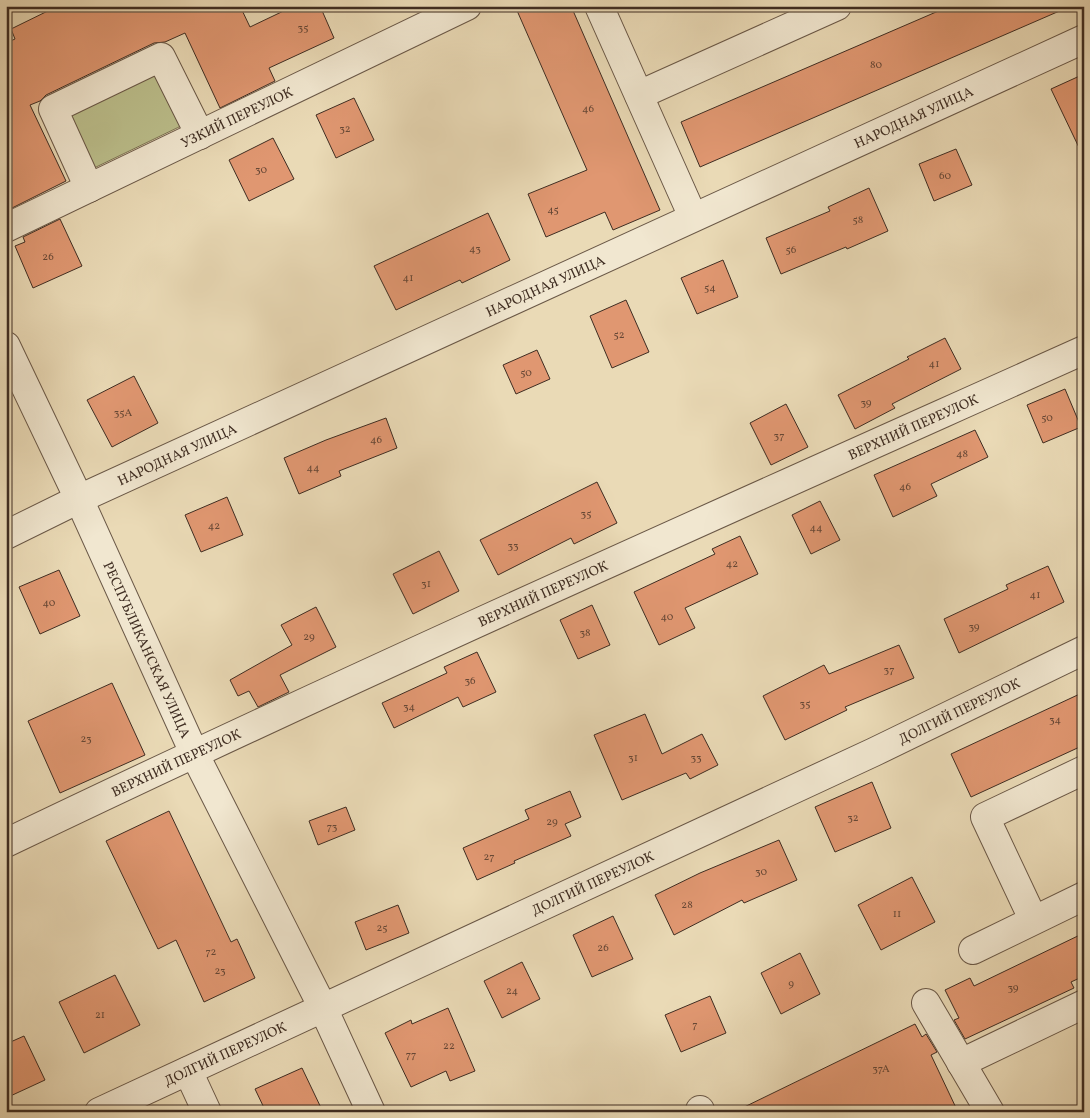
<svg xmlns="http://www.w3.org/2000/svg" width="1090" height="1118" font-family="Vollkorn,serif">
<style>
.green{fill:#bbbe8b;stroke:#7d7656}
.building{fill:#e09771;stroke:#3f2d22}
.lines{fill:none;stroke-linecap:round;stroke-linejoin:round}
.minor-casing{stroke:#6a5847;stroke-width:30}
.minor{stroke:#f1e7d0;stroke-width:28}
.labels{text-anchor:middle;stroke-width:4;stroke-linejoin:round;paint-order:stroke}
.number-label{font-size:11px;fill:#674836}
.street-label{font-size:14px;fill:#3f2d22;stroke:#f1e7d0}
</style>
<rect width="100%" height="100%" fill="#eadab6"/>
<filter id="stains"><feTurbulence type="fractalNoise" baseFrequency=".004" numOctaves="4"/><feColorMatrix values="0 0 0 0 .2 0 0 0 0 .09 0 0 0 0 .02 0 0 0 .5 -.17"/></filter>
<radialGradient id="worn" r=".72"><stop offset=".6" stop-color="#630" stop-opacity="0"/><stop offset="1" stop-color="#630" stop-opacity=".3"/></radialGradient>
<path class="green" d="M 154,69 L 181,126 L 94,168 L 67,113 Z"/>
<path class="building" d="M 58,6 L 240,6 L 250,27 L 294,6 L 320,6 L 334,38 L 269,68 L 275,81 L 220,108 L 185,33 L 165,42 L 154,43 L 46,95 L 40,101 L 30,105 L 66,181 L 10,209 L 6,201 L 6,43 L 15,39 L 11,29 Z
M 515,6 L 571,6 L 660,210 L 613,230 L 605,212 L 546,237 L 528,194 L 587,170 Z
M 950,6 L 1071,6 L 700,167 L 681,122 Z
M 1084,74 L 1084,158 L 1051,89 Z
M 354,98 L 374,140 L 336,158 L 316,115 Z
M 273,138 L 294,179 L 249,201 L 229,160 Z
M 956,149 L 972,185 L 934,201 L 919,164 Z
M 869,188 L 888,231 L 847,249 L 846,247 L 781,274 L 766,238 L 830,211 L 828,207 Z
M 488,213 L 510,260 L 462,283 L 460,280 L 396,310 L 374,266 Z
M 60,219 L 82,266 L 33,288 L 15,246 L 25,242 L 23,237 Z
M 723,260 L 738,297 L 697,314 L 681,278 Z
M 626,300 L 649,352 L 612,368 L 590,316 Z
M 945,338 L 961,369 L 892,404 L 895,408 L 855,429 L 838,395 L 909,359 L 907,357 Z
M 537,350 L 550,379 L 516,394 L 503,365 Z
M 134,376 L 158,423 L 112,447 L 87,400 Z
M 1065,389 L 1081,427 L 1043,443 L 1027,405 Z
M 786,404 L 808,447 L 771,465 L 750,423 Z
M 386,418 L 397,448 L 339,471 L 341,476 L 299,494 L 284,458 L 326,440 Z
M 975,430 L 988,457 L 931,484 L 937,496 L 893,517 L 874,475 Z
M 597,482 L 617,523 L 574,544 L 571,538 L 498,575 L 480,540 Z
M 227,497 L 243,535 L 201,552 L 185,515 Z
M 820,501 L 840,540 L 811,554 L 792,515 Z
M 740,536 L 758,574 L 685,608 L 695,628 L 659,645 L 634,592 L 715,554 L 712,549 Z
M 439,551 L 459,591 L 413,614 L 393,574 Z
M 1048,566 L 1064,602 L 959,653 L 944,619 L 1008,589 L 1006,585 Z
M 59,570 L 80,616 L 40,634 L 19,587 Z
M 592,605 L 610,645 L 578,659 L 560,620 Z
M 316,607 L 336,647 L 280,675 L 289,692 L 258,707 L 249,691 L 238,696 L 230,680 L 292,645 L 281,625 Z
M 899,645 L 914,678 L 845,707 L 847,710 L 785,740 L 763,696 L 824,665 L 829,674 Z
M 477,652 L 496,692 L 463,707 L 458,697 L 394,728 L 382,703 L 447,673 L 444,667 Z
M 112,683 L 145,755 L 60,793 L 28,721 Z
M 1084,692 L 1084,745 L 971,797 L 951,754 Z
M 645,714 L 662,754 L 702,734 L 718,765 L 690,779 L 686,773 L 622,800 L 594,735 Z
M 872,782 L 891,828 L 835,852 L 815,807 Z
M 570,791 L 581,817 L 565,824 L 571,836 L 514,861 L 515,863 L 477,880 L 463,848 L 529,819 L 525,810 Z
M 346,807 L 355,830 L 318,845 L 309,821 Z
M 169,811 L 231,942 L 237,939 L 255,978 L 204,1002 L 176,940 L 158,949 L 106,841 Z
M 779,840 L 797,880 L 744,903 L 742,900 L 674,935 L 655,895 L 700,873 Z
M 912,877 L 935,922 L 881,950 L 858,905 Z
M 398,905 L 409,933 L 366,950 L 355,922 Z
M 613,916 L 633,959 L 592,977 L 573,935 Z
M 1084,933 L 1084,976 L 1071,982 L 1074,988 L 965,1039 L 954,1020 L 959,1018 L 945,990 L 970,978 L 974,986 Z
M 800,953 L 820,994 L 781,1014 L 761,973 Z
M 522,962 L 540,999 L 502,1018 L 484,981 Z
M 115,975 L 140,1025 L 84,1053 L 59,1002 Z
M 710,996 L 726,1033 L 681,1052 L 665,1015 Z
M 448,1008 L 475,1071 L 450,1081 L 446,1071 L 411,1087 L 385,1033 L 411,1020 L 412,1024 Z
M 915,1024 L 922,1037 L 926,1034 L 937,1052 L 931,1055 L 958,1112 L 734,1112 Z
M 24,1036 L 45,1080 L 6,1098 L 6,1044 Z
M 302,1068 L 323,1112 L 266,1112 L 255,1089 Z"/>
<g class="lines">
<g class="minor-casing">
<g id="minor">
<path d="M 599,6 L 693,217"/>
<path d="M 639,95 L 837,6"/>
<path d="M 89,188 L 53,109 L 161,57 L 200,135"/>
<path id="s1" d="M 6,228 L 467,6"/>
<path id="s2" d="M 6,346 L 79,499 L 194,753 L 323,1008 L 371,1112"/>
<path id="s3" d="M 6,535 L 79,499 L 1084,39"/>
<path id="s4" d="M 6,843 C 362,672 723,512 1084,350"/>
<path d="M 1033,919 L 985,817 L 1084,770"/>
<path d="M 973,950 L 1084,896"/>
<path d="M 926,1003 L 990,1112"/>
<path d="M 961,1063 L 1084,1004"/>
<path d="M 188,1071 L 207,1112"/>
<path d="M 700,1110 L 700,1112"/>
<path id="s5" d="M 99,1112 L 874,752 L 1084,650"/>
</g>
</g>
<use href="#minor" class="minor"/>
</g>
<g class="labels">
<g class="number-label">
<text x="303" y="31">35</text>
<text x="876" y="68">80</text>
<text x="588" y="112">46</text>
<text x="345" y="132">32</text>
<text x="261" y="173">30</text>
<text x="945" y="179">60</text>
<text x="553" y="213">45</text>
<text x="858" y="223">58</text>
<text x="475" y="252">43</text>
<text x="791" y="253">56</text>
<text x="48" y="260">26</text>
<text x="408" y="281">41</text>
<text x="710" y="291">54</text>
<text x="619" y="338">52</text>
<text x="934" y="367">41</text>
<text x="526" y="376">50</text>
<text x="866" y="406">39</text>
<text x="123" y="416">35А</text>
<text x="1047" y="421">50</text>
<text x="779" y="439">37</text>
<text x="376" y="443">46</text>
<text x="962" y="457">48</text>
<text x="313" y="471">44</text>
<text x="905" y="490">46</text>
<text x="586" y="517">35</text>
<text x="214" y="529">42</text>
<text x="816" y="531">44</text>
<text x="513" y="549">33</text>
<text x="732" y="567">42</text>
<text x="426" y="587">31</text>
<text x="1035" y="598">41</text>
<text x="49" y="606">40</text>
<text x="667" y="620">40</text>
<text x="974" y="630">39</text>
<text x="585" y="636">38</text>
<text x="309" y="640">29</text>
<text x="889" y="673">37</text>
<text x="470" y="684">36</text>
<text x="805" y="707">35</text>
<text x="409" y="710">34</text>
<text x="1055" y="723">34</text>
<text x="86" y="742">23</text>
<text x="633" y="761">31</text>
<text x="696" y="761">33</text>
<text x="853" y="821">32</text>
<text x="552" y="825">29</text>
<text x="332" y="830">73</text>
<text x="489" y="860">27</text>
<text x="761" y="875">30</text>
<text x="687" y="908">28</text>
<text x="897" y="917">11</text>
<text x="382" y="931">25</text>
<text x="603" y="951">26</text>
<text x="211" y="955">72</text>
<text x="220" y="974">23</text>
<text x="791" y="987">9</text>
<text x="1013" y="991">39</text>
<text x="512" y="994">24</text>
<text x="100" y="1018">21</text>
<text x="695" y="1028">7</text>
<text x="449" y="1049">22</text>
<text x="411" y="1058">77</text>
<text x="881" y="1072">37А</text>
</g>
<g class="street-label">
<text dy="5" stroke="none"><textPath href="#s1" startOffset="256">УЗКИЙ ПЕРЕУЛОК</textPath></text>
<text dy="5" stroke="none"><textPath href="#s3" startOffset="999">НАРОДНАЯ УЛИЦА</textPath></text>
<text dy="5" stroke="none"><textPath href="#s3" startOffset="594">НАРОДНАЯ УЛИЦА</textPath></text>
<text dy="5" stroke="none"><textPath href="#s4" startOffset="998">ВЕРХНИЙ ПЕРЕУЛОК</textPath></text>
<text dy="5" stroke="none"><textPath href="#s3" startOffset="189">НАРОДНАЯ УЛИЦА</textPath></text>
<text dy="5" stroke="none"><textPath href="#s4" startOffset="592">ВЕРХНИЙ ПЕРЕУЛОК</textPath></text>
<text dy="5" stroke="none"><textPath href="#s2" startOffset="335">РЕСПУБЛИКАНСКАЯ УЛИЦА</textPath></text>
<text dy="5" stroke="none"><textPath href="#s5" startOffset="949">ДОЛГИЙ ПЕРЕУЛОК</textPath></text>
<text dy="5" stroke="none"><textPath href="#s4" startOffset="188">ВЕРХНИЙ ПЕРЕУЛОК</textPath></text>
<text dy="5" stroke="none"><textPath href="#s5" startOffset="544">ДОЛГИЙ ПЕРЕУЛОК</textPath></text>
<text dy="5" stroke="none"><textPath href="#s5" startOffset="139">ДОЛГИЙ ПЕРЕУЛОК</textPath></text>
</g>
</g>
<rect width="1090" height="1118" fill="none" stroke="#eadab6" stroke-width="25"/>
<rect x="8" y="8" width="1075" height="1103" fill="none" stroke="#3f2d22" stroke-width="2.5"/>
<rect x="12" y="12" width="1065" height="1093" fill="none" stroke="#3f2d22"/>
<rect width="100%" height="100%" filter="url(#stains)"/>
<rect width="100%" height="100%" fill="url(#worn)"/>
</svg>
